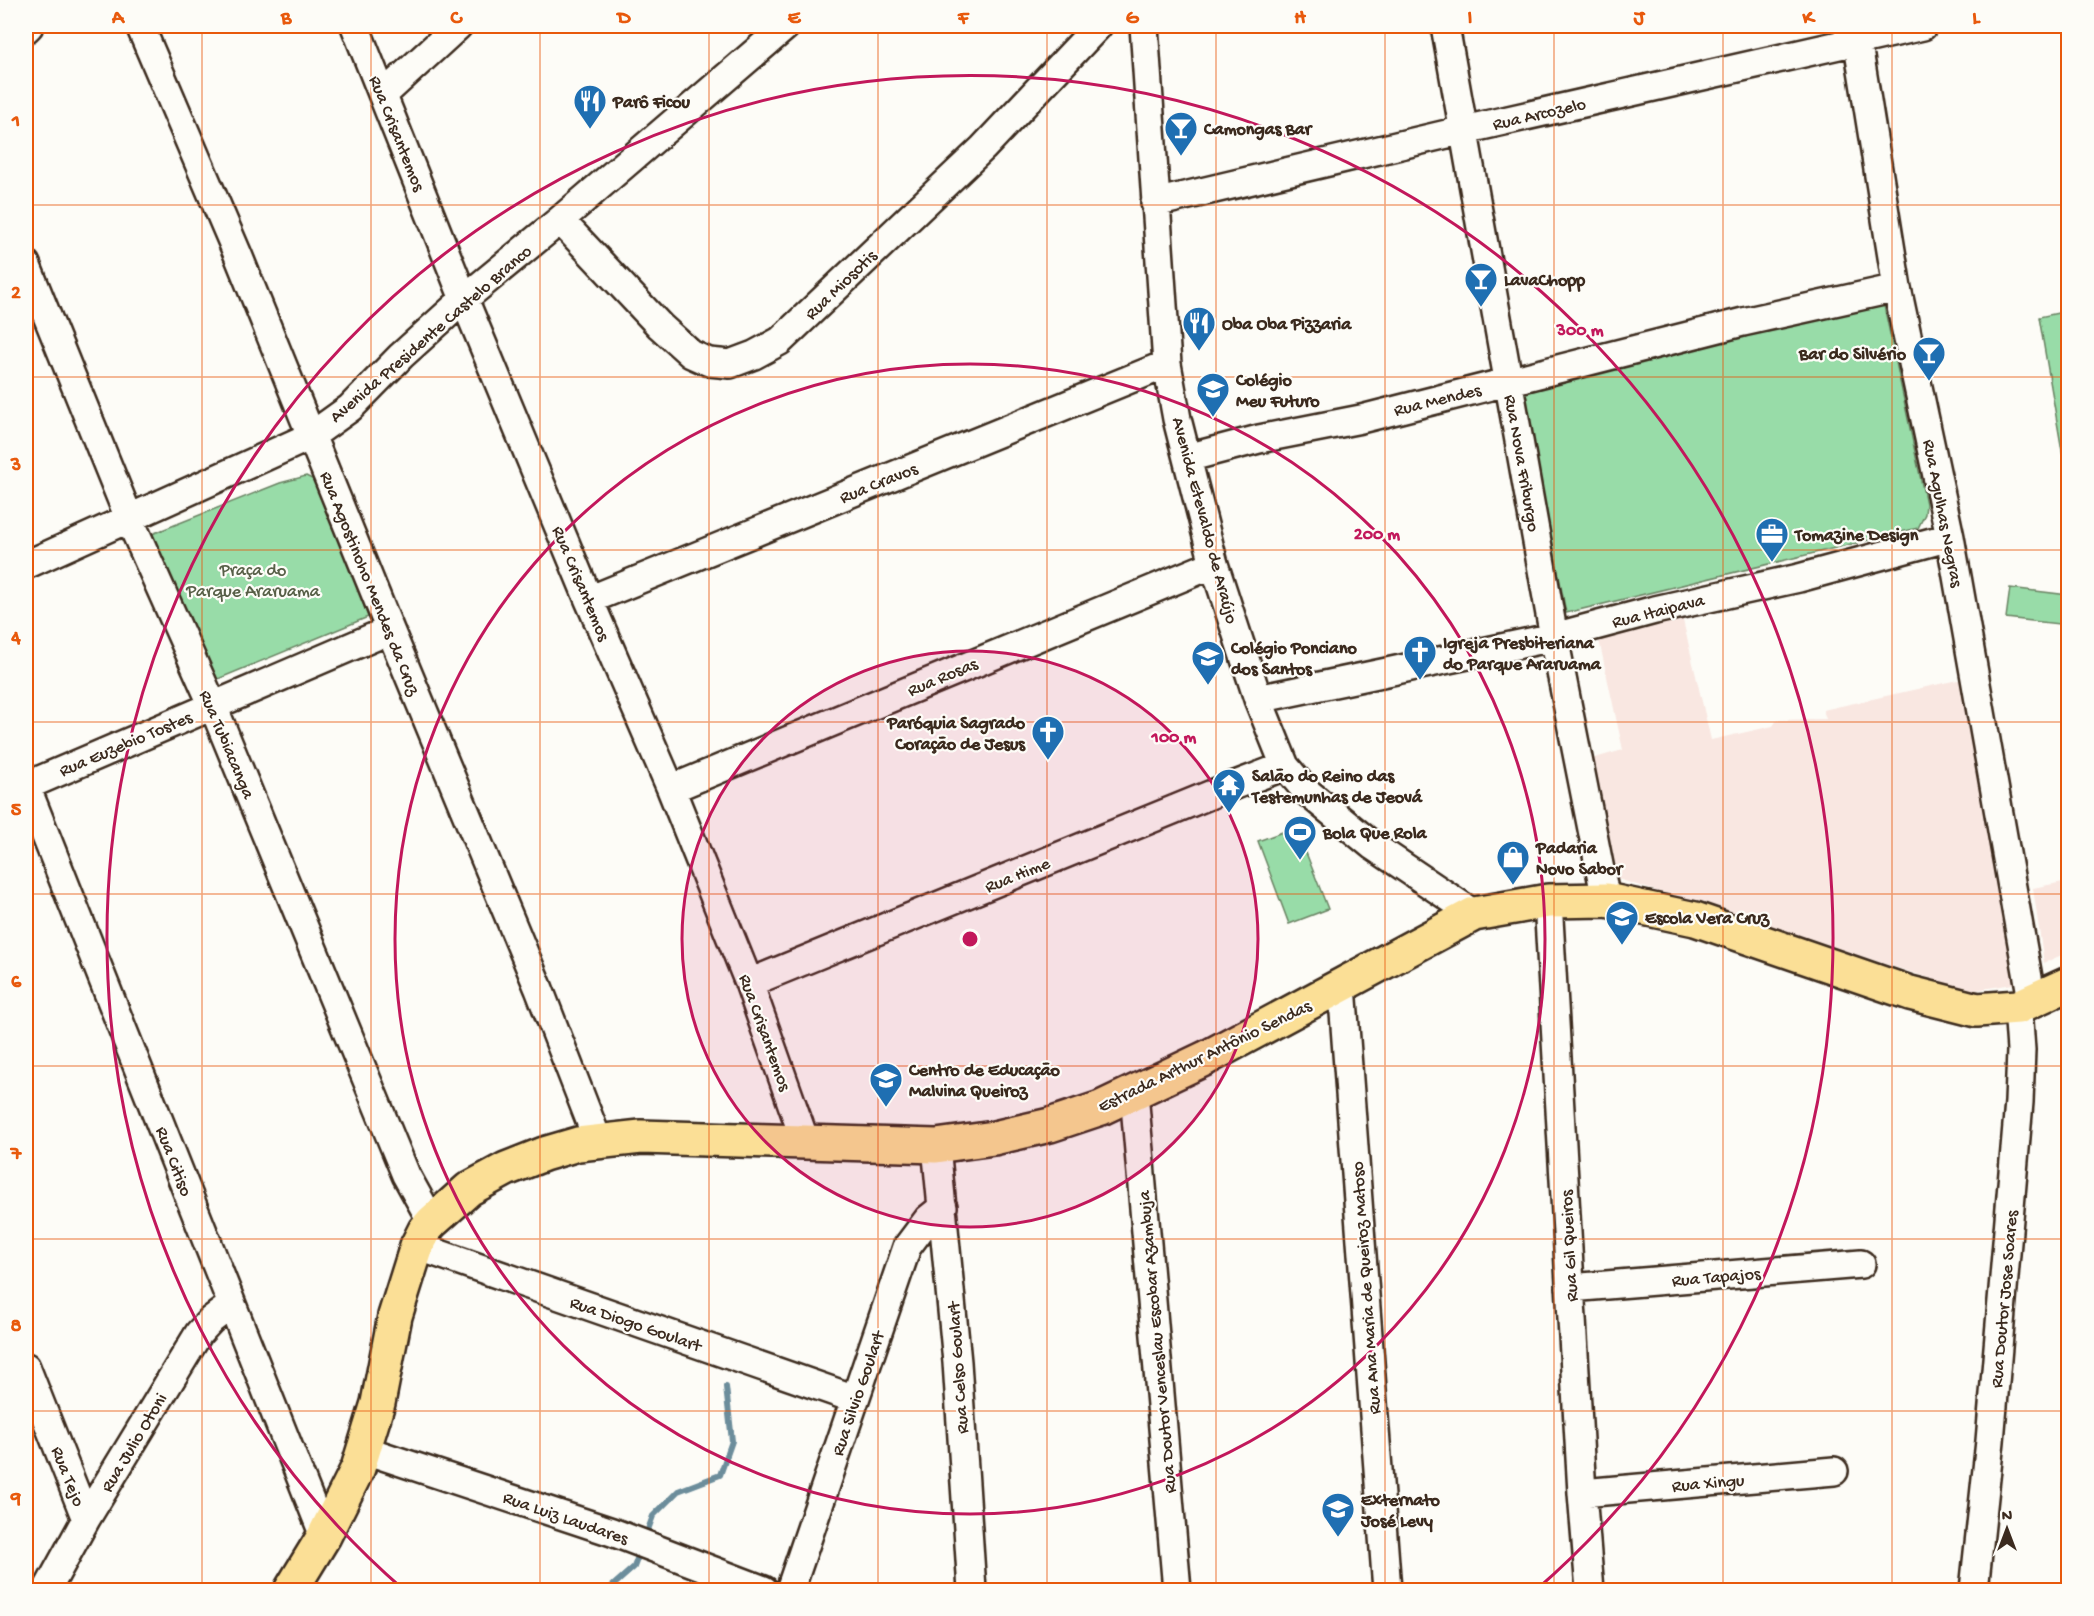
<svg xmlns="http://www.w3.org/2000/svg" width="2094" height="1616" font-family="'Gochi Hand',sans-serif">
<style>
.built{fill:#f9e7e1}
.green{fill:#98dca8;stroke:#6a8363;stroke-width:1.5}
.lines{fill:none;stroke-linecap:round;stroke-linejoin:round}
.stream{stroke:#6c8d9b;stroke-width:6}
.minor-casing{stroke:#3b2a1e;stroke-width:32}
.major-casing{stroke:#3b2a1e;stroke-width:38}
.minor{stroke:#fdfcf7;stroke-width:27}
.major{stroke:#fbdf96;stroke-width:33}
.grid{fill:none;stroke:#e8590c;stroke-width:1.5;stroke-opacity:0.55}
.ring{fill:none;stroke:#c2185b;stroke-width:3}
.labels{text-anchor:middle;stroke-width:4.5;stroke-linejoin:round;paint-order:stroke}
.poi-label{font-size:18px;font-weight:bold;fill:#3b2a1e;stroke:#fdfcf7;text-anchor:start}
.street-label{font-size:18px;fill:#3b2a1e;stroke:#fdfcf7}
.park-label{font-size:18px;fill:#575f47;stroke:#fdfcf7}
.centre{fill:#c2185b;stroke:#fdfcf7;stroke-width:3}
.ring-label{font-size:18px;text-anchor:middle;font-weight:bold;fill:#c2185b;stroke:#fdfcf7;stroke-width:4.5;stroke-linejoin:round;paint-order:stroke}
.neatline{fill:none;stroke:#e8590c;stroke-width:2}
.grid-label{font-size:20px;text-anchor:middle;font-weight:bold;fill:#e8590c}
</style>
<rect width="100%" height="100%" fill="#fdfcf7"/>
<filter id="ink" filterUnits="userSpaceOnUse"><feTurbulence type="fractalNoise" baseFrequency=".0167" numOctaves="2"/><feDisplacementMap in="SourceGraphic" scale="12" xChannelSelector="R" yChannelSelector="G"/><feConvolveMatrix kernelMatrix="1 2 1 2 8 2 1 2 1" color-interpolation-filters="sRGB"/></filter>
<g filter="url(#ink)">
<path class="built" d="M 1681,612 L 1711,740 L 1773,726 L 1777,720 L 1826,719 L 1823,710 L 1962,679 L 2013,984 L 1970,991 L 1615,878 L 1591,759 L 1623,750 L 1597,631 Z
M 2068,881 L 2068,952 L 2044,963 L 2033,888 Z"/>
<path class="green" d="M 1883,301 L 1926,504 L 1925,514 L 1918,528 L 1566,613 L 1522,384 Z
M 2068,311 L 2068,480 L 2067,480 L 2039,317 Z
M 306,476 L 318,482 L 325,493 L 368,617 L 218,679 L 207,674 L 147,536 L 280,483 Z
M 2010,588 L 2068,595 L 2068,625 L 2006,618 Z
M 1296,827 L 1328,909 L 1289,924 L 1258,841 Z"/>
<g class="lines">
<path class="stream" d="M 645,1538 L 653,1516 L 678,1491 L 720,1475 L 732,1441 L 726,1387
M 608,1590 L 634,1567 L 640,1551"/>
<g class="minor-casing">
<path id="minor" d="M 140,26 L 238,255 L 390,630 L 539,989 L 598,1141
M 355,26 L 464,299 L 589,600 L 671,789 L 749,983 L 805,1141
M 1144,26 L 1167,364 L 1177,419 L 1214,564 L 1258,699 L 1285,766 L 1307,792 L 1373,846 L 1474,914
M 1445,26 L 1554,637 L 1606,900
M 1855,26 L 1897,288 L 1950,537 L 2032,1000
M 26,29 L 29,26
M 384,94 L 458,26
M 1155,203 L 1464,130 L 1923,26
M 560,220 L 660,326 L 691,354 L 709,362 L 730,364 L 754,355 L 780,341 L 983,148 L 1098,26
M 26,264 L 129,518 L 213,706 L 406,1175 L 432,1222
M 1187,458 L 1259,439 L 1361,419 L 1743,322 L 1897,288
M 26,565 L 311,436 L 350,408 L 401,356 L 464,299 L 560,220 L 786,26
M 589,600 L 1167,364
M 1258,699 L 1554,637 L 1655,610 L 1799,578 L 1950,537
M 26,786 L 324,1536
M 26,786 L 390,630
M 671,789 L 1214,564
M 1548,901 L 1582,1493 L 1590,1590
M 749,983 L 1217,792 L 1285,766
M 1342,986 L 1387,1590
M 1134,1093 L 1177,1590
M 936,1146 L 957,1362 L 972,1590
M 417,1246 L 855,1399
M 1570,1288 L 1861,1264
M 26,1367 L 86,1519
M 365,1450 L 612,1532 L 764,1590
M 1582,1493 L 1834,1471
M 47,1590 L 86,1519 L 199,1333 L 211,1320 L 231,1305
M 790,1590 L 907,1247 L 928,1219 L 943,1207
M 1974,1590 L 1990,1441 L 2019,1102 L 2021,1050 L 2018,1007"/>
</g>
<g class="major-casing">
<path id="major" d="M 291,1590 L 324,1536 L 358,1468 L 378,1403 L 395,1316 L 417,1246 L 425,1230 L 432,1222 L 469,1189 L 506,1169 L 544,1154 L 578,1144 L 641,1137 L 936,1146 L 994,1138 L 1050,1125 L 1101,1108 L 1206,1058 L 1474,914 L 1548,901 L 1606,900 L 1695,919 L 1910,993 L 1977,1010 L 2018,1007 L 2068,984"/>
</g>
<use href="#minor" class="minor"/>
<use href="#major" class="major"/>
</g>
</g>
<path class="grid" d="M 202,26 L 202,1590M 371,26 L 371,1590M 540,26 L 540,1590M 709,26 L 709,1590M 878,26 L 878,1590M 1047,26 L 1047,1590M 1216,26 L 1216,1590M 1385,26 L 1385,1590M 1554,26 L 1554,1590M 1723,26 L 1723,1590M 1892,26 L 1892,1590M 26,205 L 2068,205M 26,377 L 2068,377M 26,550 L 2068,550M 26,722 L 2068,722M 26,894 L 2068,894M 26,1066 L 2068,1066M 26,1239 L 2068,1239M 26,1411 L 2068,1411"/>
<circle cx="970" cy="939" r="288" fill="#c2185b" fill-opacity=".12"/>
<g class="ring">
<circle cx="970" cy="939" r="288"/>
<circle cx="970" cy="939" r="575"/>
<path d="M404 1590A863 863 0 1 1 1536 1590"/>
</g>
<defs>
<g id="restaurant-pin" transform="scale(1.725)"><path d="M0 17L-7.5 6A9.5 9.5 0 1 1 7.5 6Z" fill="#1f6fb2" stroke="#fdfcf7"/><path d="M-5-6h1v4h1v-4h1v4h1v-4h1v5L-1.5 .5V6h-2V.5L-5-1ZM5-6V6H3V1.5H1.5Q1.5-4 5-6Z" fill="#fff"/></g>
<g id="bar-pin" transform="scale(1.725)"><path d="M0 17L-7.5 6A9.5 9.5 0 1 1 7.5 6Z" fill="#1f6fb2" stroke="#fdfcf7"/><path d="M-6-5H6L.8 .8V4.5H3.5V6h-7V4.5H-.8V.8Z" fill="#fff"/></g>
<g id="school-pin" transform="scale(1.725)"><path d="M0 17L-7.5 6A9.5 9.5 0 1 1 7.5 6Z" fill="#1f6fb2" stroke="#fdfcf7"/><path d="M0-5L7-2L0 1L-7-2ZM-4 1L0 2.5L4 1V4Q0 6-4 4Z" fill="#fff"/></g>
<g id="office-pin" transform="scale(1.725)"><path d="M0 17L-7.5 6A9.5 9.5 0 1 1 7.5 6Z" fill="#1f6fb2" stroke="#fdfcf7"/><path d="M-6-3h4V-5.5h4V-3h4V5H-6ZM-1-4.5V-3h2v-1.5ZM-6 0V1H6V0Z" fill="#fff"/></g>
<g id="church-pin" transform="scale(1.725)"><path d="M0 17L-7.5 6A9.5 9.5 0 1 1 7.5 6Z" fill="#1f6fb2" stroke="#fdfcf7"/><path d="M-1.2-6h2.4v3.5h3.3v2.4h-3.3V6h-2.4V-.1h-3.3v-2.4h3.3Z" fill="#fff"/></g>
<g id="temple-pin" transform="scale(1.725)"><path d="M0 17L-7.5 6A9.5 9.5 0 1 1 7.5 6Z" fill="#1f6fb2" stroke="#fdfcf7"/><path d="M0-6L5-2H3V0L6.5 2.5H4V6H1.5V3h-3V6H-4V2.5H-6.5L-3 0V-2H-5Z" fill="#fff"/></g>
<g id="stadium-pin" transform="scale(1.725)"><path d="M0 17L-7.5 6A9.5 9.5 0 1 1 7.5 6Z" fill="#1f6fb2" stroke="#fdfcf7"/><path d="M0-5a6.5 5 0 1 0 0 10a6.5 5 0 1 0 0-10ZM-3.5-1.8h7v3.6h-7Z" fill="#fff"/></g>
<g id="shop-pin" transform="scale(1.725)"><path d="M0 17L-7.5 6A9.5 9.5 0 1 1 7.5 6Z" fill="#1f6fb2" stroke="#fdfcf7"/><path d="M-5-2.5h2.3a2.7 3.5 0 0 1 5.4 0H5L5.5 6h-11ZM-1.5-2.5h3a1.5 2.3 0 0 0-3 0Z" fill="#fff"/></g>
</defs>
<g fill-rule="evenodd">
<use href="#restaurant-pin" x="590" y="101"/>
<use href="#bar-pin" x="1181" y="128"/>
<use href="#bar-pin" x="1481" y="279"/>
<use href="#restaurant-pin" x="1199" y="323"/>
<use href="#bar-pin" x="1929" y="353"/>
<use href="#school-pin" x="1213" y="389"/>
<use href="#office-pin" x="1772" y="534"/>
<use href="#church-pin" x="1420" y="652"/>
<use href="#school-pin" x="1208" y="657"/>
<use href="#church-pin" x="1048" y="732"/>
<use href="#temple-pin" x="1229" y="785"/>
<use href="#stadium-pin" x="1300" y="832"/>
<use href="#shop-pin" x="1513" y="857"/>
<use href="#school-pin" x="1622" y="917"/>
<use href="#school-pin" x="886" y="1079"/>
<use href="#school-pin" x="1338" y="1509"/>
</g>
<g class="labels">
<g class="poi-label">
<text x="613" y="107">Parô Ficou</text>
<text x="1204" y="134">Camongas Bar</text>
<text x="1504" y="285">LavaChopp</text>
<text x="1222" y="329">Oba Oba Pizzaria</text>
<text x="1906" y="359" text-anchor="end">Bar do Silvério</text>
<text x="1236" y="385">Colégio<tspan x="1236" dy="21">Meu Futuro</tspan></text>
<text x="1795" y="540">Tomazine Design</text>
<text x="1443" y="648">Igreja Presbiteriana<tspan x="1443" dy="21">do Parque Araruama</tspan></text>
<text x="1231" y="653">Colégio Ponciano<tspan x="1231" dy="21">dos Santos</tspan></text>
<text x="1025" y="728" text-anchor="end">Paróquia Sagrado<tspan x="1025" dy="21">Coração de Jesus</tspan></text>
<text x="1252" y="781">Salão do Reino das<tspan x="1252" dy="21">Testemunhas de Jeová</tspan></text>
<text x="1323" y="838">Bola Que Rola</text>
<text x="1536" y="853">Padaria<tspan x="1536" dy="21">Novo Sabor</tspan></text>
<text x="1645" y="923">Escola Vera Cruz</text>
<text x="909" y="1075">Centro de Educação<tspan x="909" dy="21">Malvina Queiroz</tspan></text>
<text x="1361" y="1505">Externato<tspan x="1361" dy="21">José Levy</tspan></text>
</g>
<g class="street-label">
<text transform="translate(1539 113) rotate(-13)" y="6">Rua Arcozelo</text>
<text transform="translate(398 133) rotate(68)" y="6">Rua Crisantemos</text>
<text transform="translate(840 284) rotate(-44)" y="6">Rua Miosotis</text>
<text transform="translate(430 333) rotate(-41)" y="6">Avenida Presidente Castelo Branco</text>
<text transform="translate(1437 399) rotate(-14)" y="6">Rua Mendes</text>
<text transform="translate(1523 463) rotate(80)" y="6">Rua Nova Friburgo</text>
<text transform="translate(878 482) rotate(-22)" y="6">Rua Cravos</text>
<text transform="translate(1944 513) rotate(79)" y="6">Rua Agulhas Negras</text>
<text transform="translate(1206 520) rotate(75)" y="6">Avenida Etevaldo de Araújo</text>
<text transform="translate(371 583) rotate(68)" y="6">Rua Agostinoho Mendes da Cruz</text>
<text transform="translate(582 583) rotate(67)" y="6">Rua Crisantemos</text>
<text transform="translate(1658 610) rotate(-14)" y="6">Rua Itaipava</text>
<text transform="translate(942 676) rotate(-23)" y="6">Rua Rosas</text>
<text transform="translate(125 743) rotate(-23)" y="6">Rua Euzebio Tostes</text>
<text transform="translate(228 744) rotate(67)" y="6">Rua Tubiacanga</text>
<text transform="translate(1017 874) rotate(-22)" y="6">Rua Hime</text>
<text transform="translate(766 1032) rotate(70)" y="6">Rua Crisantemos</text>
<text transform="translate(1204 1055) rotate(-26)" y="6">Estrada Arthur Antônio Sendas</text>
<text transform="translate(175 1161) rotate(69)" y="6">Rua Citiso</text>
<text transform="translate(1568 1246) rotate(-93)" y="6">Rua Gil Queiros</text>
<text transform="translate(1716 1276) rotate(-5)" y="6">Rua Tapajos</text>
<text transform="translate(1365 1288) rotate(-94)" y="6">Rua Ana Maria de Queiroz Matoso</text>
<text transform="translate(2003 1299) rotate(-85)" y="6">Rua Doutor Jose Soares</text>
<text transform="translate(636 1323) rotate(19)" y="6">Rua Diogo Goulart</text>
<text transform="translate(1156 1342) rotate(-95)" y="6">Rua Doutor Venceslau Escobar Azambuja</text>
<text transform="translate(957 1368) rotate(-94)" y="6">Rua Celso Goulart</text>
<text transform="translate(857 1393) rotate(-71)" y="6">Rua Silvio Goulart</text>
<text transform="translate(133 1442) rotate(-59)" y="6">Rua Julio Otoni</text>
<text transform="translate(69 1476) rotate(68)" y="6">Rua Tejo</text>
<text transform="translate(1708 1482) rotate(-5)" y="6">Rua Xingu</text>
<text transform="translate(566 1517) rotate(19)" y="6">Rua Luiz Laudares</text>
</g>
<g class="park-label">
<text x="253" y="575">Praça do<tspan x="253" dy="21">Parque Araruama</tspan></text>
</g>
</g>
<circle cx="970" cy="939" r="9" class="centre"/>
<g class="ring-label">
<text x="1580" y="335">300 m</text>
<text x="1377" y="539">200 m</text>
<text x="1174" y="742">100 m</text>
</g>
<rect width="2094" height="1616" fill="none" stroke="#fdfcf7" stroke-width="66"/>
<g transform="translate(2007 1529)" stroke="#fdfcf7" stroke-width="4.5" paint-order="stroke">
<path d="M0-4.5L10 22L0 15L-10 22Z" fill="#3b2a1e"/>
<text y="-9" font-size="16" font-weight="bold" text-anchor="middle" fill="#3b2a1e">N</text>
</g>
<rect x="33" y="33" width="2028" height="1550" class="neatline"/>
<g class="grid-label">
<text x="118" y="23">A</text>
<text x="286" y="23">B</text>
<text x="456" y="23">C</text>
<text x="624" y="23">D</text>
<text x="794" y="23">E</text>
<text x="963" y="23">F</text>
<text x="1132" y="23">G</text>
<text x="1300" y="23">H</text>
<text x="1470" y="23">I</text>
<text x="1639" y="23">J</text>
<text x="1808" y="23">K</text>
<text x="1976" y="23">L</text>
<text x="16" y="126">1</text>
<text x="16" y="298">2</text>
<text x="16" y="470">3</text>
<text x="16" y="643">4</text>
<text x="16" y="815">5</text>
<text x="16" y="987">6</text>
<text x="16" y="1159">7</text>
<text x="16" y="1331">8</text>
<text x="16" y="1504">9</text>
</g>
</svg>
